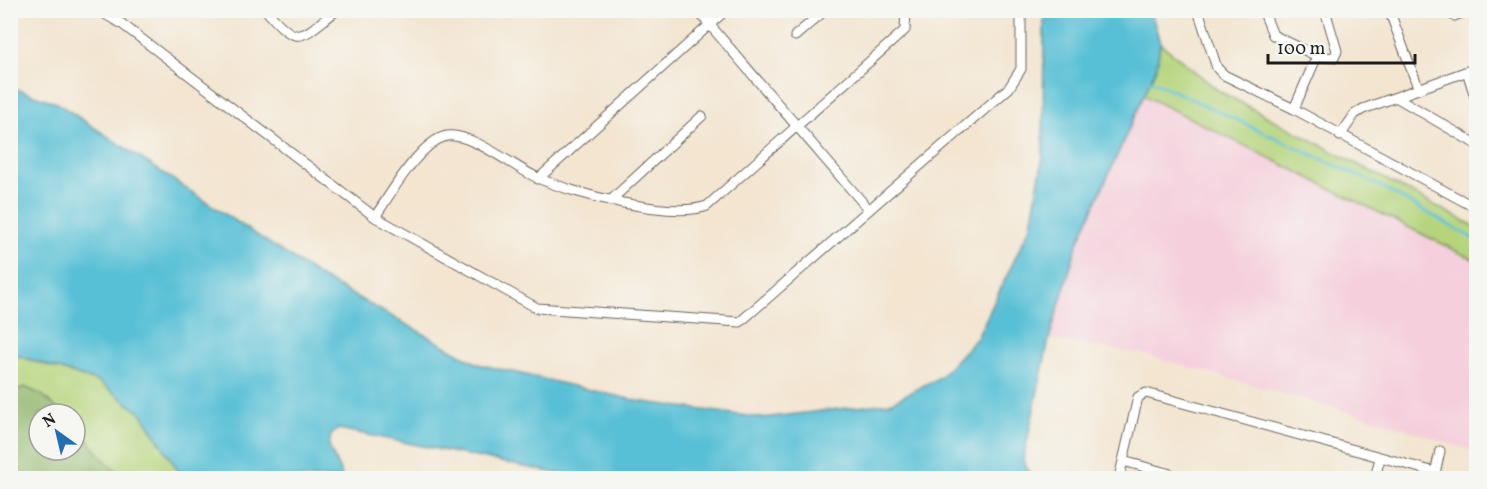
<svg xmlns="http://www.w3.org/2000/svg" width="1487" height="489" font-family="Vollkorn,serif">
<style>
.built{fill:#f5cfdc}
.green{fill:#b5d47b;stroke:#68784c;stroke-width:1.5}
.forest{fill:#90b66b;stroke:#566944;stroke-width:1.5}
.water{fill:#59c0d6;stroke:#3a6e79;stroke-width:1.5}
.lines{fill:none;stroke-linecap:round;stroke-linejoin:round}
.stream{stroke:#59c0d6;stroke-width:3}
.street-casing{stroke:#67625b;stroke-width:11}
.street{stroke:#fff;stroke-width:9}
</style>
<rect width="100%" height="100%" fill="#f6f6f2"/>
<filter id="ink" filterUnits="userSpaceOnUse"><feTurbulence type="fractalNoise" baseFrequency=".0167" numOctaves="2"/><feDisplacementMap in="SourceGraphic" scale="12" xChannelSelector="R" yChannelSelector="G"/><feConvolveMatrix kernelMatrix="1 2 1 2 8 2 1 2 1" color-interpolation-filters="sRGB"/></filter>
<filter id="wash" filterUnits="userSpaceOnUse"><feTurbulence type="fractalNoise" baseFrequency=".008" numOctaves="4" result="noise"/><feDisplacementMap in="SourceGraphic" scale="24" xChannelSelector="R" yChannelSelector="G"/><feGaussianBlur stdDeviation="1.35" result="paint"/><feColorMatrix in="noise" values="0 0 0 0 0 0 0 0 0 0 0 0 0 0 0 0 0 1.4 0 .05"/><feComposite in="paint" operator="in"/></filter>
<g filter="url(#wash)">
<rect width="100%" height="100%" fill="#f3e5d0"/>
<path class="built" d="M 1143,95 L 1476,263 L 1476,452 L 1384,422 L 1142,354 L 1049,339 L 1077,245 Z"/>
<path class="green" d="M 1160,43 L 1219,91 L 1476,227 L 1476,261 L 1143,95 L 1157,66 Z
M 11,356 L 18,356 L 99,382 L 142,414 L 183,478 L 126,478 L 105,461 L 75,424 L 75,414 L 63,414 L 42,395 L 25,387 L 11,393 Z"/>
<path class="forest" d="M 24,387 L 42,395 L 63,414 L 39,414 L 39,450 L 75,450 L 75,424 L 105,461 L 126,478 L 11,478 L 11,393 Z"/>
<path class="water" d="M 1044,11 L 1151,11 L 1160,43 L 1157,66 L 1077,245 L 1049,339 L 1023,460 L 1032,478 L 579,478 L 339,429 L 331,435 L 329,446 L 343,478 L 183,478 L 142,414 L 99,382 L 19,356 L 11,356 L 11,87 L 57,103 L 322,278 L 478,364 L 638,401 L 762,418 L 890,403 L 940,377 L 977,338 L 1031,225 L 1043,157 Z"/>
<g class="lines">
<path class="stream" d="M 1150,80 L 1380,186 L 1476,240"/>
</g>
</g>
<g filter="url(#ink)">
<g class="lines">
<g class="street-casing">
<path id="street" d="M 98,10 L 122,24 L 375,217 L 537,308 L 740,322 L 1009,88 L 1021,69 L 1021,10
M 266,10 C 299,49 300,38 337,10
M 697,10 L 869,210
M 1198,10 L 1217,68 L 1224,75 L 1294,109 L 1476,208
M 1263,10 L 1273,35 L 1317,56 L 1334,58 L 1337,51 L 1325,10
M 1389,10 L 1418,87
M 1444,10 L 1454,16 L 1470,10
M 795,36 L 825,10
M 1467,71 L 1476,100
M 1396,97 L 1476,144
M 1294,109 L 1317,56
M 1340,136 L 1355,114 L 1363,109 L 1476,68
M 538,179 L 726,10
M 610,201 L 702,116
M 375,217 C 390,195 420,141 447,136 C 471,132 515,168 538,178 C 574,194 671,219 707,206 L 905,30 L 906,10
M 1123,461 L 1185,478
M 1119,478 L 1138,397 L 1146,393 L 1435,472
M 1375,478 L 1380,458
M 1434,478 L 1440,451"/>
</g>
<use href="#street" class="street"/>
</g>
</g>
<rect width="1487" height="489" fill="none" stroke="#f6f6f2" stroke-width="36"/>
<g transform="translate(57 432) rotate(326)"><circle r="28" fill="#f6f6f2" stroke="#9f9f9c" stroke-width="1.5"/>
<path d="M0-4.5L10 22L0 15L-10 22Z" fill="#1f6fb2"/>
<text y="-9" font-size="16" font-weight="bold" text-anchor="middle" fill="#1c1c1c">N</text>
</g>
<path d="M1268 54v9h147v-9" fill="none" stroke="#1c1c1c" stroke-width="3"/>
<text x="1277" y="54" font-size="18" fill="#1c1c1c" stroke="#f6f6f2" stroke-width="4.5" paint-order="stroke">100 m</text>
</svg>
